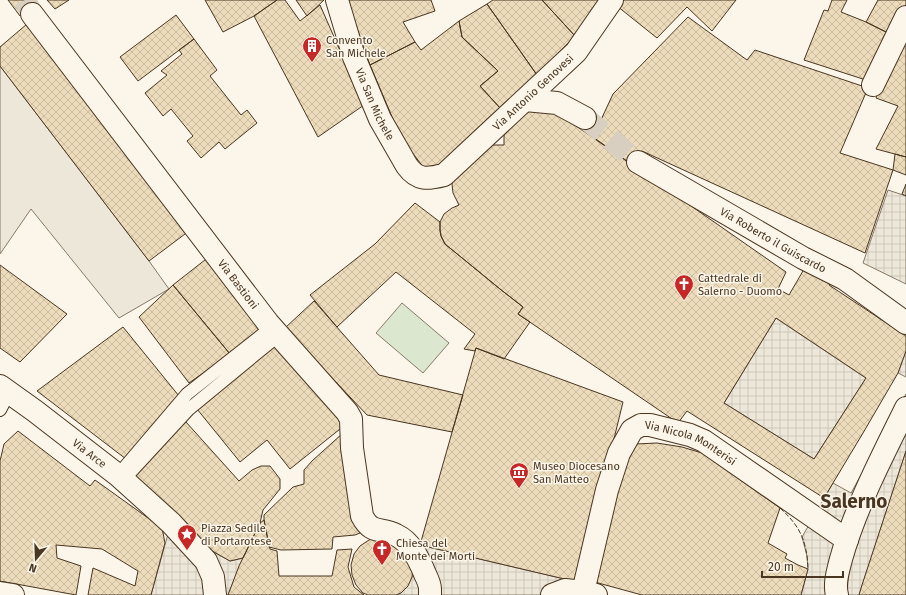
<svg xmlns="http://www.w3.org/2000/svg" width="906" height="595" font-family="'Fira Sans',sans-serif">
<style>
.pitch{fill:#dce7d0;stroke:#887966}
.parking{fill:#ede7d9;stroke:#887966}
.plaza{fill:url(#plaza-grid);stroke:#887966}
.building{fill:url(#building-cross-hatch);stroke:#4a3520;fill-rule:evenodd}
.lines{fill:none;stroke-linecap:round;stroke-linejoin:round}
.street-tunnel{stroke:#d8cfc1;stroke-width:22;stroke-dasharray:22 11;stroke-linecap:butt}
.lane-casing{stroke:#4a3520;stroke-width:14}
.street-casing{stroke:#4a3520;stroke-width:24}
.lane{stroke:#fbf6e9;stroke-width:12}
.street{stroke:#fbf6e9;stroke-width:22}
.fence{stroke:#4a3520;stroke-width:1;stroke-dasharray:5 2;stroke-linecap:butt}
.labels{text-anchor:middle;stroke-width:3;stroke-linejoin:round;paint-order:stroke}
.poi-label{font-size:11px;fill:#4a3520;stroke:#fbf6e9;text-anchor:start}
.street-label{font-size:11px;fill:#4a3520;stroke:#fbf6e9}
.town-label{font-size:19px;font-weight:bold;fill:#4a3520;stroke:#fbf6e9}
</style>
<defs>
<pattern id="plaza-grid" width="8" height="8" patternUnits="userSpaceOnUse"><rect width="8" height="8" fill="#ede7d9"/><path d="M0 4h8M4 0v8" fill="none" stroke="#cdc7ba"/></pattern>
<pattern id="building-cross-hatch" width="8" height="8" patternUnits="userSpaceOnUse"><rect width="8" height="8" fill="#ecdcbc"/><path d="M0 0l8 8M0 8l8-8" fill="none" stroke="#ccbda1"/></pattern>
</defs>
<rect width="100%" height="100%" fill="#fbf6e9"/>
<path class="pitch" d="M 402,303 L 449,343 L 423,373 L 376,333 Z"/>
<path class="parking" d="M 0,66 L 149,261 L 169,289 L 119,318 L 31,209 L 0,254 Z"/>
<path class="plaza" d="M 888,190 L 906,196 L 906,284 L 863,263 Z
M 776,318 L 866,378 L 814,459 L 724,403 Z
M 906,351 L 906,377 L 898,373 Z
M 906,394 L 906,451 L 859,595 L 801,595 L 808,569 L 807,556 L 802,537 L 833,483 L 851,493 Z
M 171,523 L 198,543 L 230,561 L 243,558 L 228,595 L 151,595 Z
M 420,545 L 573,581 L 569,595 L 396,595 L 401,593 L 412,577 L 413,567 Z"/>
<path class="building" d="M 8,0 L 36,0 L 20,16 Z
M 47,0 L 69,0 L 55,9 Z
M 205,0 L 277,0 L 254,16 L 223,32 Z
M 277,0 L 285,0 L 300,21 L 320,5 L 364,105 L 318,137 L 254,16 Z
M 296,0 L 324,0 L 307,16 Z
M 347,0 L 431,0 L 435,11 L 403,22 L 415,42 L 370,65 Z
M 493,0 L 542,0 L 575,36 L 537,75 L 487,4 Z
M 542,0 L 603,0 L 575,36 Z
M 621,0 L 736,0 L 712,31 L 687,7 L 657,38 L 617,6 Z
M 832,0 L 847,0 L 841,12 L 866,22 L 890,34 L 866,80 L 804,60 L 824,10 L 828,11 Z
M 878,0 L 906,0 L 906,7 L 890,34 L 866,22 Z
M 487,4 L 537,75 L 501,109 L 480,86 L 498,71 L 462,37 L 459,21 Z
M 176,15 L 194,39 L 138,81 L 120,57 Z
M 688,17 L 747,60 L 755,50 L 868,88 L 840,153 L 893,170 L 865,253 L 642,151 L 634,166 L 593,137 L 613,94 Z
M 459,21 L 462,37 L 498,71 L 480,86 L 501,109 L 431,177 L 401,138 L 370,65 L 415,42 L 421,50 Z
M 27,24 L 189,231 L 149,261 L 0,66 L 0,47 Z
M 906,28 L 906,157 L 876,149 L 898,106 L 876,98 Z
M 194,39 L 217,70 L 210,76 L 241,115 L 247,110 L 257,123 L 225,149 L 219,142 L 201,158 L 187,141 L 193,136 L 171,109 L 163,116 L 145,93 L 167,75 L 161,71 L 182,54 L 179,50 Z
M 546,105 L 786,272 L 778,289 L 789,295 L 807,264 L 832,280 L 829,285 L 906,336 L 906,351 L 898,373 L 863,433 L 824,498 L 687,411 L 678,423 L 518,314 L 523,307 L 500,289 L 445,244 L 441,236 L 440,230 L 440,222 L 444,214 L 452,208 L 459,205 L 453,193 L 452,184 L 454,173 L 486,145 L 504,145 L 504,135 L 508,127 L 523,114 L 530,110 ZM 776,318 L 866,378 L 814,459 L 724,403 Z
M 895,154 L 906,157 L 906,175 L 893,170 Z
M 906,184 L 906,196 L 902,194 Z
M 415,203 L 440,222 L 440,230 L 441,236 L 445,244 L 500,289 L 523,307 L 518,314 L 530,322 L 504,359 L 476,348 L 475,351 L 464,349 L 475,334 L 396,272 L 337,327 L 310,295 L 375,244 Z
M 210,256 L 263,328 L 230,354 L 173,285 Z
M 0,265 L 67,314 L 20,362 L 0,348 Z
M 173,285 L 230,354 L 189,383 L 139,317 Z
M 314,301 L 379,375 L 463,395 L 452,432 L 367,415 L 285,328 Z
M 123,327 L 179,396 L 126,459 L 37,391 Z
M 279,343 L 345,425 L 290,469 L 267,440 L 240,462 L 197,409 Z
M 476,348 L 623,402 L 579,582 L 573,581 L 420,545 Z
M 186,422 L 239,481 L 252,470 L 261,466 L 270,466 L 280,479 L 280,489 L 263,510 L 260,523 L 243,558 L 230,561 L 198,543 L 132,475 Z
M 18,431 L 90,486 L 95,480 L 162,528 L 165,543 L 151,595 L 88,595 L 93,568 L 135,586 L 138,571 L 102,549 L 56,545 L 57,558 L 81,566 L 76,595 L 0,581 L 0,461 L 4,444 Z
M 343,433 L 360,518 L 360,533 L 355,535 L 333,537 L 332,549 L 281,550 L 269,547 L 264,520 L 264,515 L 293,487 L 304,484 L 304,470 L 312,461 Z
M 657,443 L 682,447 L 702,453 L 780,508 L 768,543 L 787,554 L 785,558 L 798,565 L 808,569 L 801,595 L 642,595 L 591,581 L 628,456 L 636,444 Z
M 906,451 L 906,595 L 859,595 L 862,585 Z
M 264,520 L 270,549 L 277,551 L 279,576 L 332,576 L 337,550 L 352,549 L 348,567 L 354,587 L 364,595 L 228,595 L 239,566 L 260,523 Z
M 379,537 L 389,538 L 413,567 L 412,577 L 408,586 L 401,593 L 396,595 L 368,595 L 363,593 L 356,585 L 352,575 L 351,565 L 354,554 L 360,546 L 369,540 Z"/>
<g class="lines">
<path class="street-tunnel" d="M 25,0 L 32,14
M 585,118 L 638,162"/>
<g class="lane-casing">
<path id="lane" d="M 0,410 L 9,393
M 129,474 L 189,409 L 279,335
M 118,475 L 187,394 L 272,327"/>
</g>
<g class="street-casing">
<g id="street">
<path id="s1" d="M 337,0 L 354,57 L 380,119 L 407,166 C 418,181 428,179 444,175 L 576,52 L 612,0"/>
<path id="s2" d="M 32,14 L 268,323 L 347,412 L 351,419 L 352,448 L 362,516 C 372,535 380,527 396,535 C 411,542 419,559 425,574 C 427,578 430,584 430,589 C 430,591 430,593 430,595"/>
<path d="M 873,85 L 906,17"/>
<path d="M 525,100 L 557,103 L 585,118"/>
<path id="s3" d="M 638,162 L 803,258 L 845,279 L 906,323"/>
<path id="s4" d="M 0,386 L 35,411 L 119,476 L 171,523 L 206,561 L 213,577 L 215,595"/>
<path id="s5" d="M 583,592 L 607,490 L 619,453 L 632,430 L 641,425 L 650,425 L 690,435 L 704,441 L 847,540"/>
<path d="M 0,593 L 13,595"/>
<path d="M 552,595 L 565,590 L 583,592 L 596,595"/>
<path d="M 837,595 C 834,583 838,571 841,559 C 856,506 882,457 906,408"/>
</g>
</g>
<use href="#lane" class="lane"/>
<use href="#street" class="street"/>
<path class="fence" d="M 780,508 C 800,526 807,541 808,569"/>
</g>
<defs>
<g id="building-pin" transform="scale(1)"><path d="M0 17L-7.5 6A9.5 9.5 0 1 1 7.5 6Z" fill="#c62828" stroke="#fbf6e9"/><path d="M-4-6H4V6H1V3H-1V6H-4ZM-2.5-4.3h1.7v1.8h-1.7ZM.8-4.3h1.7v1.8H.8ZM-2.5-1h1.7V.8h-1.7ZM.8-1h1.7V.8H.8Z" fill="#fff"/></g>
<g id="church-pin" transform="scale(1)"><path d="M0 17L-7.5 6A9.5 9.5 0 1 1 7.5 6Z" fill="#c62828" stroke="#fbf6e9"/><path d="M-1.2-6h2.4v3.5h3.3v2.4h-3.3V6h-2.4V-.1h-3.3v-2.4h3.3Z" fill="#fff"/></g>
<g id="museum-pin" transform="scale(1)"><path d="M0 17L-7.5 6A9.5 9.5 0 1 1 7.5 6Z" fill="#c62828" stroke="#fbf6e9"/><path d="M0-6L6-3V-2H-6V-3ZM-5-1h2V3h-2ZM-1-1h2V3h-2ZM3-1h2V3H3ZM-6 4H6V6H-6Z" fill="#fff"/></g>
<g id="sight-pin" transform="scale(1)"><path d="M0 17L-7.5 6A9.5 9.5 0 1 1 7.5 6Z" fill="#c62828" stroke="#fbf6e9"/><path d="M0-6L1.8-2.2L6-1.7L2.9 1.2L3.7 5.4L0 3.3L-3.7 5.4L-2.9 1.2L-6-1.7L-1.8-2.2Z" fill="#fff"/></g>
</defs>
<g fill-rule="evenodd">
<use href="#building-pin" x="312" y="46"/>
<use href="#church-pin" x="684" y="284"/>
<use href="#museum-pin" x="519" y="472"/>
<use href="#sight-pin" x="187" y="534"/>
<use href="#church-pin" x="382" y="549"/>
</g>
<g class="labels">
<g class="poi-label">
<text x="326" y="44">Convento<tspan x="326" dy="13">San Michele</tspan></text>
<text x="698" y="282">Cattedrale di<tspan x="698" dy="13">Salerno - Duomo</tspan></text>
<text x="533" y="470">Museo Diocesano<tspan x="533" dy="13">San Matteo</tspan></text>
<text x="201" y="532">Piazza Sedile<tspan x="201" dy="13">di Portarotese</tspan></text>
<text x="396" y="547">Chiesa del<tspan x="396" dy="13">Monte dei Morti</tspan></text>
</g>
<g class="street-label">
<text dy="4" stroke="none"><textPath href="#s1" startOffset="344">Via Antonio Genovesi</textPath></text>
<text dy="4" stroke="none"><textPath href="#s1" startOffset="111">Via San Michele</textPath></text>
<text dy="4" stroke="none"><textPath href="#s3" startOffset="156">Via Roberto il Guiscardo</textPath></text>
<text dy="4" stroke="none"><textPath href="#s2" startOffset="340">Via Bastioni</textPath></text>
<text dy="4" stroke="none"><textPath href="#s5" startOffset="234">Via Nicola Monterisi</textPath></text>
<text dy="4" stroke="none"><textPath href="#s4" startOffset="112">Via Arce</textPath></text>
</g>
<g class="town-label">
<text x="854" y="508">Salerno</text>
</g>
</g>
<g transform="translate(36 559) rotate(199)" stroke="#fbf6e9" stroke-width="3" paint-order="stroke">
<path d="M0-3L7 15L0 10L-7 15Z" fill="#4a3520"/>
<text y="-6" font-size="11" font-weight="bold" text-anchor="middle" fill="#4a3520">N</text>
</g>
<path d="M762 571v6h81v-6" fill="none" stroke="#4a3520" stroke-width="2"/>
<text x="768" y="571" font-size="12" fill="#4a3520" stroke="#fbf6e9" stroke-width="3" paint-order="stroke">20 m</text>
</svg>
